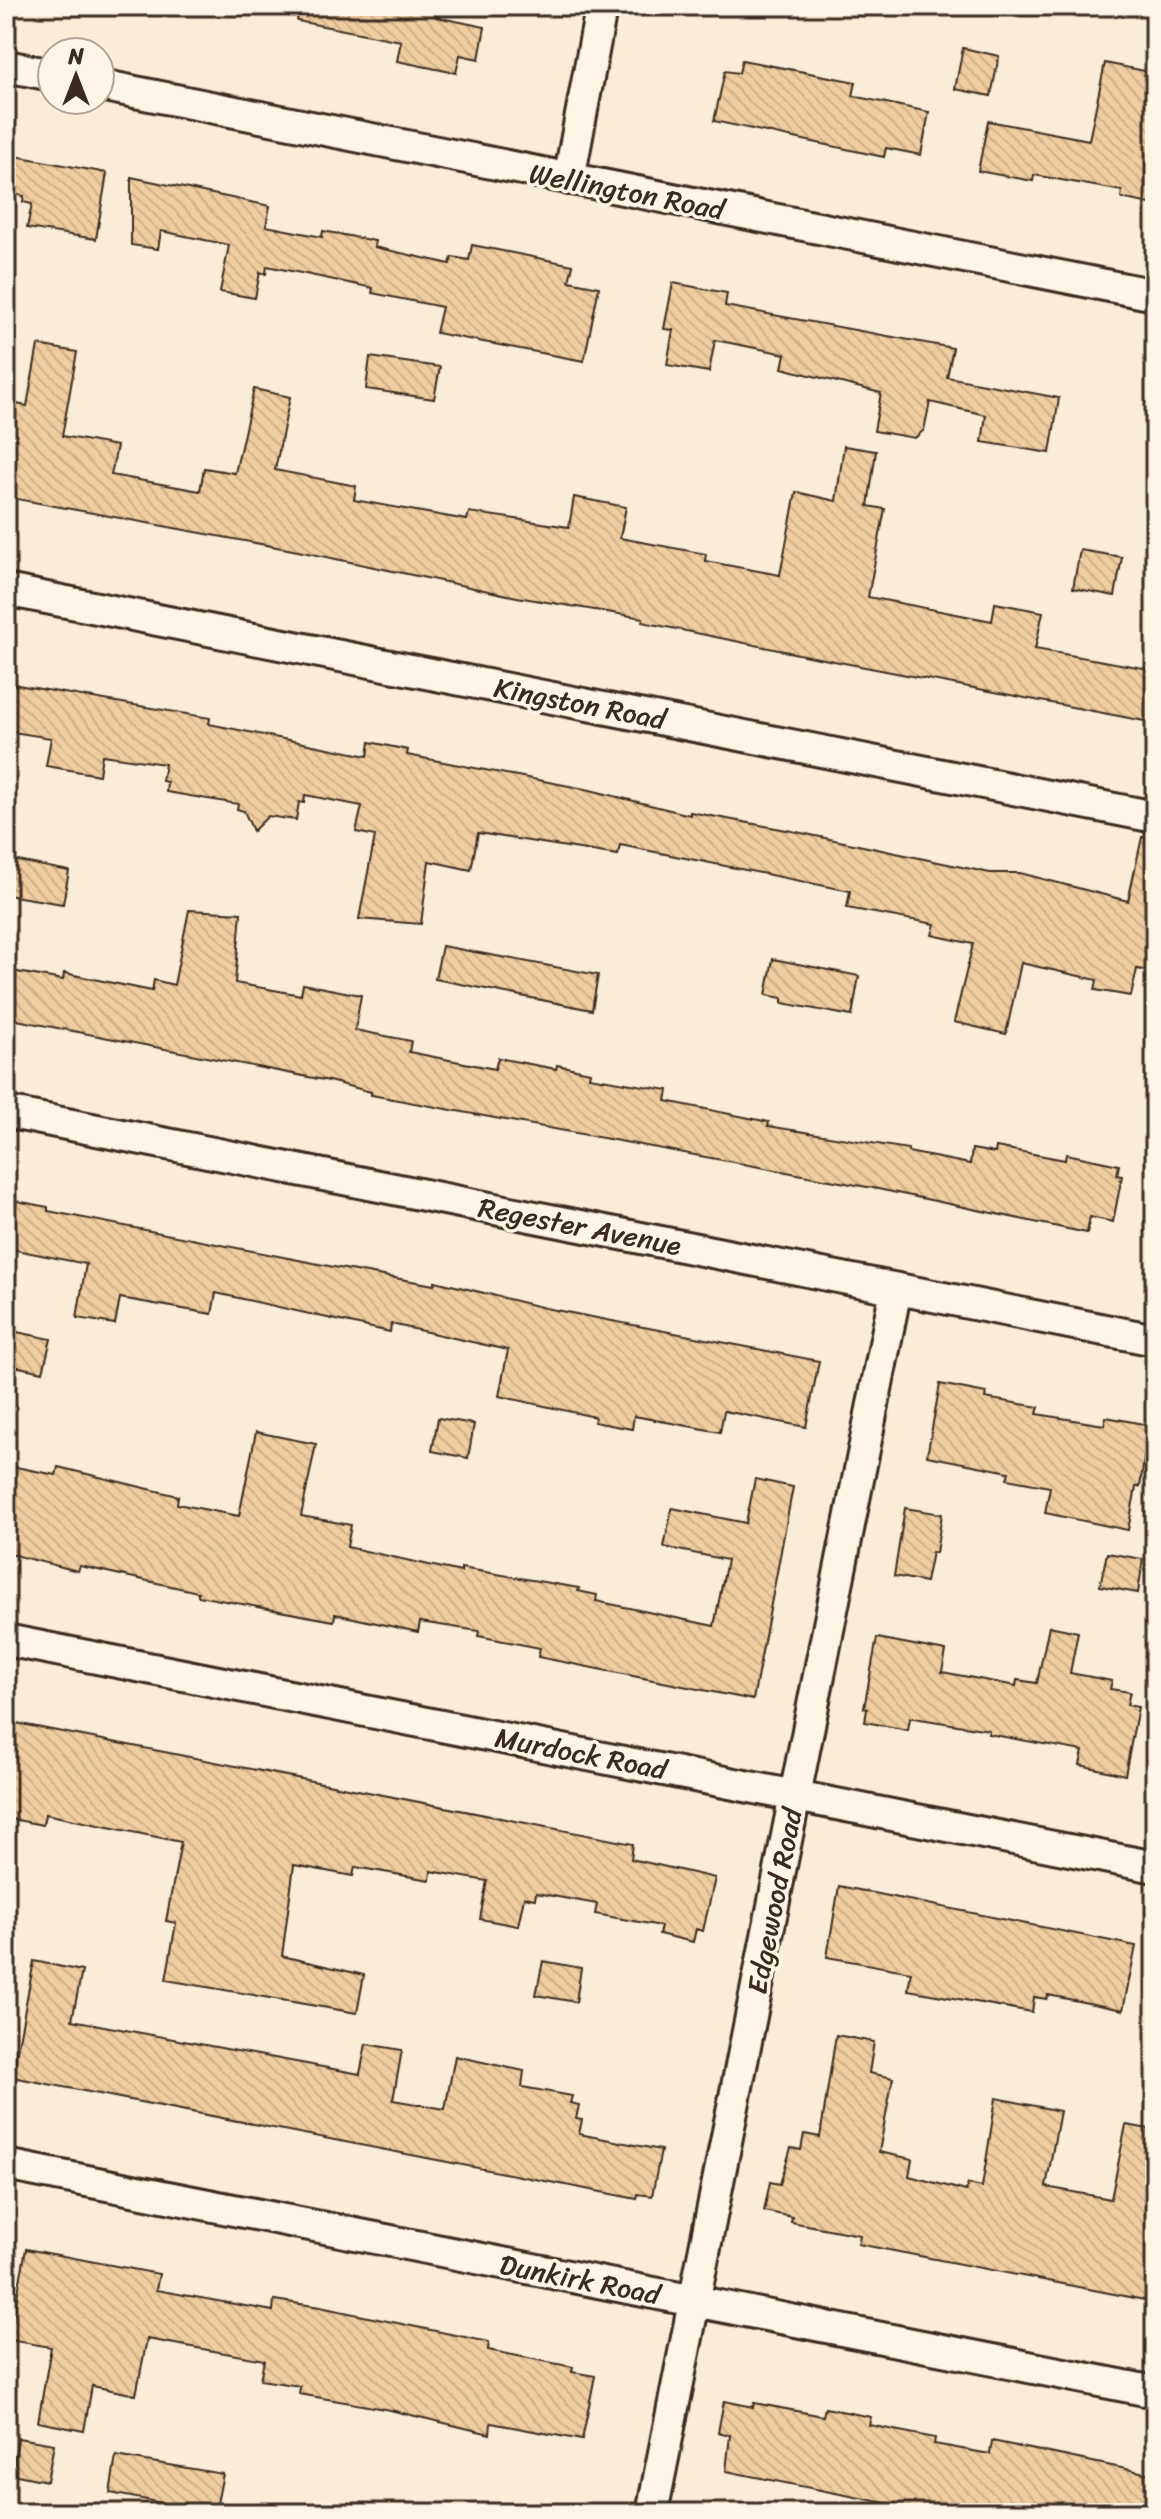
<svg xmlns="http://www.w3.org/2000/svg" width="1161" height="2519" font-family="Sriracha,sans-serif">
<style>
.building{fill:url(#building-back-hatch);stroke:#3b2a1e;stroke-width:2}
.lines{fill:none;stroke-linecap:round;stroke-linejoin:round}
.street-casing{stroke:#3b2a1e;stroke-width:36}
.street{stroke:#fcf5e5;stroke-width:30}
.labels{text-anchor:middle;stroke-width:7;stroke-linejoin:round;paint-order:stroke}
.street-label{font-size:28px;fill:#3b2a1e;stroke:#fcf5e5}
</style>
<defs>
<pattern id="building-back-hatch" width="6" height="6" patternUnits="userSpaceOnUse" patternTransform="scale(2)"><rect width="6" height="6" fill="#f0cda1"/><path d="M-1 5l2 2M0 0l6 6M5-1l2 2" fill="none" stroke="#cfb08a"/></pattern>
</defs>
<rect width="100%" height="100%" fill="#faedd7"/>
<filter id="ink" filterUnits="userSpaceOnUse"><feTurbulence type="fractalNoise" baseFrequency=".0125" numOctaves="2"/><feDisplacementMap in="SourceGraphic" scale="16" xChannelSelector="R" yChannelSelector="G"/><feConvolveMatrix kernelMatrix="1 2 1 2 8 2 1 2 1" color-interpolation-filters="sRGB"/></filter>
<g filter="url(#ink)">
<path class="building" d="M 299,6 L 438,9 L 436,17 L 485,27 L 479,59 L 460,55 L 456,73 L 397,61 L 401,41 L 297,21 Z
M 963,48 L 999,56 L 991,96 L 955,89 Z
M 742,60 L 856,82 L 853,96 L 929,112 L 921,155 L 886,148 L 884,157 L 714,121 L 725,71 L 739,73 Z
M 1105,63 L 1155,73 L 1155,205 L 1121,198 L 1122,191 L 1034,175 L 1033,181 L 978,171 L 988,121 L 1089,140 Z
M 10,155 L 107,173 L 96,239 L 27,228 L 32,204 L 23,202 L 24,196 L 6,192 Z
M 131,177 L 270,206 L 266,226 L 322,237 L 323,231 L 375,241 L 374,247 L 450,264 L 452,257 L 469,260 L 472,245 L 573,265 L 569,281 L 599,287 L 584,361 L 436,333 L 442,307 L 372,293 L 373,288 L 267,266 L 266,274 L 260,272 L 255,298 L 220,292 L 229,245 L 161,231 L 158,249 L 131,245 Z
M 673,283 L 727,293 L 725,306 L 953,348 L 947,377 L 1059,398 L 1050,453 L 982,442 L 986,415 L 930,402 L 924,430 L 915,438 L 874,431 L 881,393 L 782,368 L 785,354 L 715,340 L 709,372 L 667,365 L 673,330 L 664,329 Z
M 38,345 L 77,352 L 62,436 L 117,446 L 111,475 L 200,491 L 204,468 L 235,473 L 254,389 L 290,397 L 275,470 L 356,486 L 354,500 L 467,520 L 469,512 L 569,527 L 574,497 L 626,507 L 620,538 L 706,554 L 705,561 L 780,575 L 796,492 L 836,501 L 844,446 L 876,451 L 868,506 L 885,509 L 868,597 L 992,621 L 995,603 L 1043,612 L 1035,649 L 1155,670 L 1155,723 L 808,656 L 642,622 L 643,618 L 517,597 L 293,550 L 6,497 L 6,402 L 27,406 Z
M 370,357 L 440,367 L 434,399 L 366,389 Z
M 1080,550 L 1122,557 L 1115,596 L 1073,588 Z
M 6,683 L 210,718 L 209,724 L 368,756 L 370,742 L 408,750 L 407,755 L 590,790 L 690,815 L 690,812 L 792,831 L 990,873 L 1020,873 L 1128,901 L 1142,837 L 1155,838 L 1155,972 L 1137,969 L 1131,996 L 1095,990 L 1097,980 L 1021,963 L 1006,1034 L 954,1022 L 973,944 L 932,935 L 935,924 L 847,908 L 850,891 L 620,845 L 618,855 L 478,833 L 471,870 L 429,861 L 421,924 L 359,919 L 375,836 L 356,832 L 362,806 L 305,795 L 304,803 L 299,802 L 296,820 L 268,816 L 253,831 L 244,811 L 237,809 L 238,804 L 166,792 L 167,782 L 162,781 L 165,764 L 102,755 L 99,775 L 46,766 L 51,738 L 6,731 Z
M 13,860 L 69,871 L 63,904 L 7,895 Z
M 189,910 L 241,913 L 235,983 L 301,995 L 303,984 L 361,995 L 355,1030 L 411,1041 L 409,1052 L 495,1069 L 498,1058 L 556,1069 L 557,1065 L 590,1072 L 589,1077 L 668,1090 L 666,1101 L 769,1122 L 768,1126 L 908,1149 L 908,1152 L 970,1164 L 972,1149 L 995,1153 L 996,1147 L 1065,1160 L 1066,1154 L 1119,1165 L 1117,1175 L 1122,1176 L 1113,1222 L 1090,1217 L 1087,1233 L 878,1189 L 371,1095 L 371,1092 L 329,1081 L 6,1018 L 6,970 L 63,980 L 64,973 L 152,991 L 154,980 L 174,985 Z
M 442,946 L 598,975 L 592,1010 L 435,979 Z
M 773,959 L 859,976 L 852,1016 L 782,1003 L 782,998 L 766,995 Z
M 6,1199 L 48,1207 L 48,1211 L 339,1268 L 434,1285 L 435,1281 L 545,1308 L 819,1361 L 806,1427 L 724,1411 L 720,1432 L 634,1416 L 632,1429 L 594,1422 L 595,1417 L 499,1396 L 508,1350 L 391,1324 L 390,1332 L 216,1293 L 212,1314 L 120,1298 L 115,1324 L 77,1318 L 86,1264 L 6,1248 Z
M 17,1332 L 51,1339 L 43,1372 L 9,1365 Z
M 940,1384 L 986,1393 L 985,1398 L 1039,1407 L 1037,1414 L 1104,1425 L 1106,1417 L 1149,1425 L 1140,1487 L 1136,1487 L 1128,1530 L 1045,1513 L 1050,1487 L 1007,1479 L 1009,1472 L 927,1456 Z
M 438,1418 L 474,1424 L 468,1458 L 432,1451 Z
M 256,1432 L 316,1444 L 301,1516 L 351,1525 L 347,1547 L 461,1572 L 461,1568 L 579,1588 L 578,1591 L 597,1595 L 596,1601 L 714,1626 L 727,1560 L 664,1547 L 672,1508 L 746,1523 L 755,1479 L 793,1487 L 753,1700 L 538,1657 L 540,1648 L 478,1636 L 479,1631 L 420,1622 L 418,1632 L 335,1614 L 334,1621 L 198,1596 L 198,1592 L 80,1566 L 78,1571 L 6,1553 L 6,1465 L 56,1475 L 58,1467 L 178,1496 L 177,1504 L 239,1516 Z
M 905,1508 L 942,1514 L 936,1553 L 932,1552 L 926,1582 L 894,1576 Z
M 1107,1553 L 1143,1559 L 1138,1593 L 1100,1586 Z
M 1049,1626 L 1078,1632 L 1070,1673 L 1112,1681 L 1110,1689 L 1130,1692 L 1127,1705 L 1138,1707 L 1125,1775 L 1080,1765 L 1083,1751 L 988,1734 L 989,1730 L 914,1718 L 910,1718 L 908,1730 L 865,1722 L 867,1709 L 864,1708 L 877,1638 L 946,1651 L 942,1672 L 1016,1686 L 1017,1680 L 1037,1683 Z
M 6,1721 L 633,1844 L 631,1859 L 715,1878 L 703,1931 L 696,1929 L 693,1942 L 659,1934 L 661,1926 L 595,1914 L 597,1904 L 536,1893 L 535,1899 L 524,1897 L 518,1926 L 480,1919 L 487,1881 L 431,1871 L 430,1880 L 355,1867 L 353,1876 L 294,1865 L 282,1956 L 364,1975 L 357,2013 L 166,1980 L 176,1923 L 166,1921 L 181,1842 L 45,1814 L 43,1825 L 6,1818 Z
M 839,1886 L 1136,1946 L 1123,2010 L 1048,1995 L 1047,1999 L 1034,1997 L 1032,2012 L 908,1990 L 911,1972 L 827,1957 Z
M 34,1961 L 82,1971 L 72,2020 L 360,2074 L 366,2044 L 402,2050 L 393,2100 L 445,2109 L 455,2056 L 524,2071 L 522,2087 L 572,2096 L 570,2103 L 579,2105 L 576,2119 L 582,2120 L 579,2134 L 661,2150 L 652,2196 L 638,2194 L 637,2199 L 12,2077 Z
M 543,1961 L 581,1968 L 576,2002 L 536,1995 Z
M 836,2035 L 874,2042 L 869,2073 L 893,2078 L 879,2152 L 912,2159 L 909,2176 L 966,2191 L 968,2184 L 982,2187 L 996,2098 L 1060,2111 L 1046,2187 L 1111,2199 L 1126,2125 L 1155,2130 L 1155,2158 L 1148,2195 L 1155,2197 L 1155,2302 L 858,2244 L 860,2235 L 791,2222 L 792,2217 L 764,2211 L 770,2182 L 780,2184 L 791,2148 L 801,2150 L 804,2134 L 820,2137 Z
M 26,2249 L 159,2274 L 156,2290 L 273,2311 L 274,2300 L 320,2307 L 489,2342 L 488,2350 L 573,2367 L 572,2372 L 595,2376 L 582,2440 L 491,2423 L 490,2434 L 390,2410 L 299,2394 L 300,2386 L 260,2380 L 264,2360 L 147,2339 L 136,2395 L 92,2386 L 84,2431 L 38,2422 L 51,2347 L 9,2340 Z
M 724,2401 L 753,2407 L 754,2403 L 823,2416 L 825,2408 L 871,2417 L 869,2425 L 935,2438 L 934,2444 L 990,2454 L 992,2441 L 1155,2475 L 1155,2513 L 935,2513 L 726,2471 L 730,2435 L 718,2432 Z
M 18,2438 L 54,2444 L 47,2481 L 12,2474 Z
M 116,2456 L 223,2474 L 215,2513 L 110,2493 Z"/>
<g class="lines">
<g class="street-casing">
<path id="street" d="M 6,66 L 52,75
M 100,85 L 1155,295
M 569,179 L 599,20
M 6,590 L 1155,817
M 6,1112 L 1155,1340
M 6,1640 L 1155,1867
M 6,2165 L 1155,2392
M 652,2513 L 896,1289"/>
</g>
<use href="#street" class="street"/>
</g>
</g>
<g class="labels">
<g class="street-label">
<text transform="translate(627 191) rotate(11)" y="10">Wellington Road</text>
<text transform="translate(580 703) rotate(11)" y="10">Kingston Road</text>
<text transform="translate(580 1226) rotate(11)" y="10">Regester Avenue</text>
<text transform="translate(581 1753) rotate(11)" y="10">Murdock Road</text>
<text transform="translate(774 1901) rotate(-79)" y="10">Edgewood Road</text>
<text transform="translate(580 2279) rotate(11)" y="10">Dunkirk Road</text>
</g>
</g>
<rect width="1161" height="2519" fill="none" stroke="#fcf5e5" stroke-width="32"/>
<rect x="16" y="16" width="1129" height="2487" fill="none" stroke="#3b2a1e" stroke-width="3" filter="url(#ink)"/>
<g transform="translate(76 76)"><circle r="38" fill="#fcf5e5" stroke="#afa495" stroke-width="2"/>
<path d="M0-6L14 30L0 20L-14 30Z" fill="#3b2a1e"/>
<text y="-12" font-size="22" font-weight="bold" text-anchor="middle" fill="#3b2a1e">N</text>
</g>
</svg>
